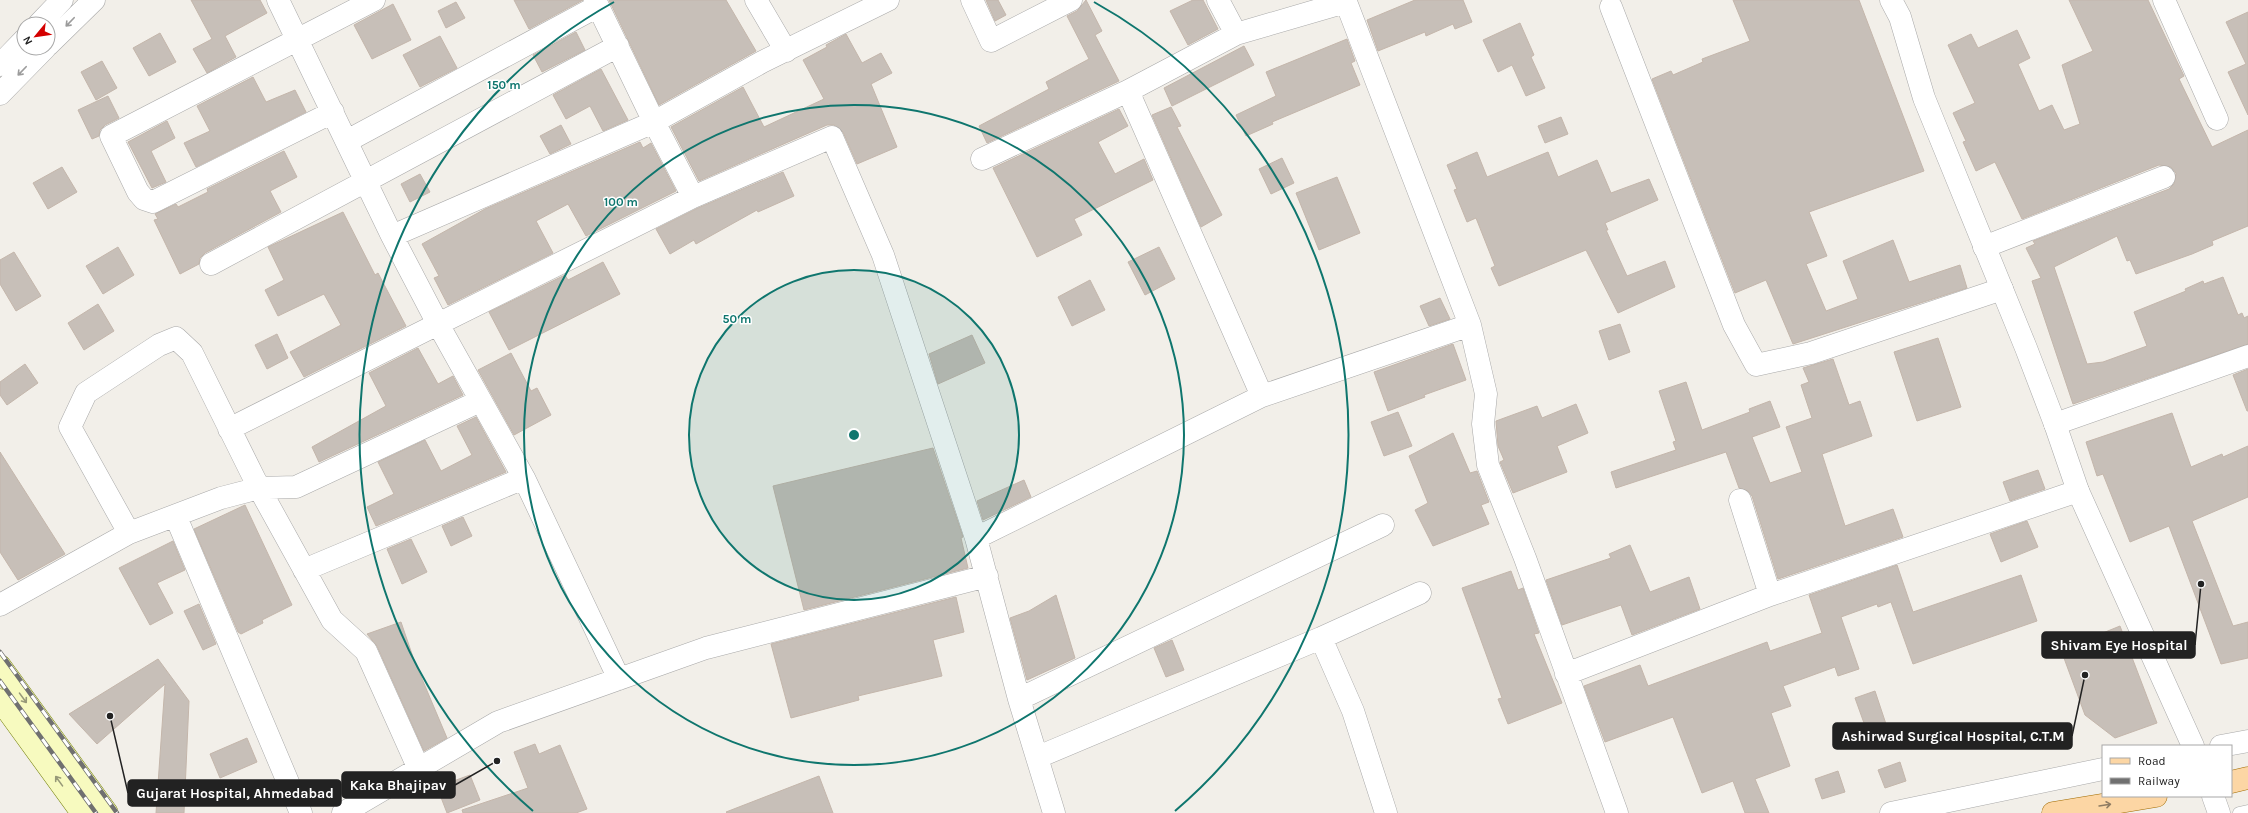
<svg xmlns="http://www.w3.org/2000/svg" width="2248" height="813" font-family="Karla,sans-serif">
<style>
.building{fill:#c7bfb8;stroke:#c4b6ab}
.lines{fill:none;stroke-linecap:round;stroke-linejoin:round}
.service-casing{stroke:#a9a9a9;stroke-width:13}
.minor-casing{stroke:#a9a9a9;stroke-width:23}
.tertiary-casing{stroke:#a9a9a9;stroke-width:23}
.secondary-casing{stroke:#707d05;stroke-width:23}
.primary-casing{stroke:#a06b00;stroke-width:23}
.service{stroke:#fff;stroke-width:12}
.minor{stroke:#fff;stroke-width:22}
.tertiary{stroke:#fff;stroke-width:22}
.secondary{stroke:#f7fabf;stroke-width:22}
.primary{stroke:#fcd6a4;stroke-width:22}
.rail-casing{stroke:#707070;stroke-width:4.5}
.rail{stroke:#fff;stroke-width:3;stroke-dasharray:9;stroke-linecap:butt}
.oneway{stroke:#9c9c9c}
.oneway2{stroke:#979978}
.oneway3{stroke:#8f7c63}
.ring{fill:none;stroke:#0f766e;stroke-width:2}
.centre{fill:#0f766e;stroke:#fff;stroke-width:2}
.ring-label{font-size:12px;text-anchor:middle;font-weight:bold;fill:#0f766e;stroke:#fff;stroke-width:3;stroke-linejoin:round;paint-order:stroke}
.leader{fill:none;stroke:#222;stroke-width:1.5}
.callout-dot{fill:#222;stroke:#fff;stroke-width:1.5}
.callout{fill:#222;stroke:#222;stroke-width:1.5}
.callout-label{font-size:14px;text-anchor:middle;font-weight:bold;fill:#fff}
</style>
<rect width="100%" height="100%" fill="#f2efe9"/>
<path class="building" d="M 191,0 L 260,0 L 267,13 L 225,36 L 236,57 L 207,73 L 193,49 L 212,39 Z
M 514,0 L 583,0 L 529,29 Z
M 609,0 L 726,0 L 756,51 L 659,105 Z
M 986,0 L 998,0 L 1006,15 L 995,21 Z
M 1086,0 L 1102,31 L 1095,35 L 1119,81 L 987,143 L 979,126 L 1049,89 L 1046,82 L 1089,59 L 1067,16 L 1077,11 Z
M 1193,0 L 1203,0 L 1218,29 L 1188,45 L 1170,11 Z
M 1415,0 L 1463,0 L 1472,22 L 1455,29 L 1453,24 L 1426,36 L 1425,32 L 1378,51 L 1367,20 Z
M 1733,0 L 1859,0 L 1924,171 L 1809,212 L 1827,256 L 1806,264 L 1826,311 L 1858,299 L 1843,261 L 1893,240 L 1909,282 L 1960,265 L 1967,288 L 1793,344 L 1766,280 L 1735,293 L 1652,79 L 1671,71 L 1673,75 L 1703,62 L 1702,59 L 1750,41 Z
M 2069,0 L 2148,0 L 2184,76 L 2179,79 L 2212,147 L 2248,130 L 2248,226 L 2212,241 L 2213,245 L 2192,254 L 2136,274 L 2130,260 L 2127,261 L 2117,236 L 2054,267 L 2087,364 L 2103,362 L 2147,346 L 2134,312 L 2186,291 L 2185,289 L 2203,281 L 2204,284 L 2223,277 L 2238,315 L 2242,313 L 2244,318 L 2248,316 L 2248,344 L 2073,404 L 2032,281 L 2041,278 L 2026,248 L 2035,244 L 2033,241 L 2169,189 L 2174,184 L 2176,173 L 2171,167 L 2159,165 L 2022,219 L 1995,162 L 1976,171 L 1963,142 L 1966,141 L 1953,113 L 1975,103 L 1948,45 L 1971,34 L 1978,48 L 2017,30 L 2030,58 L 2018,64 L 2039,111 L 2052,105 L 2064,130 L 2080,124 L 2062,65 L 2093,51 Z
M 456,2 L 465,18 L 446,28 L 438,11 Z
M 393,4 L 411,40 L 372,59 L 354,25 Z
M 2248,12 L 2248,115 L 2228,72 L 2246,64 L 2226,22 Z
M 1520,23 L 1534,55 L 1531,57 L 1545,88 L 1526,96 L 1512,65 L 1498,72 L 1483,40 Z
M 576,32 L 585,50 L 542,72 L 533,55 Z
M 160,33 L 176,62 L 149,76 L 133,48 Z
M 846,34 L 862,63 L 881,53 L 892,73 L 871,84 L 897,147 L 857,164 L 843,132 L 834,125 L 827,125 L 699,181 L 671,127 L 743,87 L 764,127 L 824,99 L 803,60 L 827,47 L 826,45 Z
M 440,36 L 457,68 L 420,87 L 403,55 Z
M 1347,39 L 1355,61 L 1351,63 L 1360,85 L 1272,122 L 1273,124 L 1246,136 L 1236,115 L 1276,96 L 1266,72 Z
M 1244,46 L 1254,65 L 1172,106 L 1164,88 Z
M 102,61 L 117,88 L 96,100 L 81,72 Z
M 601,69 L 628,120 L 603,131 L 590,106 L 566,119 L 553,95 Z
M 253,77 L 266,102 L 295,90 L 306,112 L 196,167 L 184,143 L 210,131 L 197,106 Z
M 108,96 L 119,118 L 105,125 L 100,130 L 99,136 L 92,139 L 78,110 Z
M 1171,107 L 1181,126 L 1177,127 L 1222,215 L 1201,227 L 1152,115 Z
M 1119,109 L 1128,126 L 1098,142 L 1115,174 L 1144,159 L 1153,180 L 1074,219 L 1082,235 L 1037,257 L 993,168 Z
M 1561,117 L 1568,134 L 1545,143 L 1538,126 Z
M 167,121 L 175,138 L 151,151 L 166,182 L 152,188 L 128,142 Z
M 561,125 L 571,144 L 550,154 L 540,136 Z
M 640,142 L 643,148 L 651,143 L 676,191 L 586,236 L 568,204 L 536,221 L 553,253 L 448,305 L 434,278 L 439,276 L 422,244 L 485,209 Z
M 284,151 L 297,177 L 270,191 L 281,212 L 205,253 L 200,258 L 199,264 L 180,274 L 154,220 L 158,219 L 155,214 L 176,204 L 178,207 L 208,192 L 207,189 Z
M 1477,152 L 1487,177 L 1548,152 L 1558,177 L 1597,160 L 1611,193 L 1649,179 L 1658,200 L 1605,223 L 1608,230 L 1606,230 L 1627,276 L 1665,261 L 1675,287 L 1618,313 L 1586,250 L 1499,286 L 1491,268 L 1495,266 L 1476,218 L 1467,222 L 1454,190 L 1457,189 L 1447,165 Z
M 1282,158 L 1294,183 L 1271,194 L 1259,169 Z
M 62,167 L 77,192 L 48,209 L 33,183 Z
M 783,172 L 794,196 L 758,212 L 757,210 L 696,244 L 694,240 L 670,254 L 656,229 L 698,208 Z
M 420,174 L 430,192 L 410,202 L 401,184 Z
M 1337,177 L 1360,233 L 1319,250 L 1296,193 Z
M 343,212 L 375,275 L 378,273 L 406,326 L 304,377 L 290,352 L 341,325 L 324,294 L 278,316 L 265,290 L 284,280 L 268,247 Z
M 118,247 L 134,275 L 103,294 L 86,266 Z
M 1159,247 L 1175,279 L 1145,295 L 1128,262 Z
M 14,252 L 41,296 L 16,311 L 0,284 L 0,260 Z
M 603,262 L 620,294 L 509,350 L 489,312 L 565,275 L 568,280 Z
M 1090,280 L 1105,310 L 1072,326 L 1058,297 Z
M 1440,298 L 1450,319 L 1429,326 L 1420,306 Z
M 98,304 L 114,331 L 84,350 L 68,323 Z
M 1620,324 L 1630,352 L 1609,360 L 1599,331 Z
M 277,334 L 288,358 L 267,369 L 255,345 Z
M 972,335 L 985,363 L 938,384 L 929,354 Z
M 1938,338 L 1961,407 L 1917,421 L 1894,352 Z
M 1453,344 L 1466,380 L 1424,395 L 1425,397 L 1388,411 L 1374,372 Z
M 418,348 L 438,384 L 453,376 L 463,395 L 319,462 L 312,447 L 386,406 L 369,373 Z
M 511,353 L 531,391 L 537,388 L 551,415 L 514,435 L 478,370 Z
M 1833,359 L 1849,405 L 1860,401 L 1872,436 L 1822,454 L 1845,526 L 1893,509 L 1903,537 L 1778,579 L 1752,496 L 1748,491 L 1739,488 L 1726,452 L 1616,488 L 1611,472 L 1676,450 L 1673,442 L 1676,441 L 1659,391 L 1686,382 L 1702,430 L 1750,412 L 1749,409 L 1770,401 L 1780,427 L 1752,437 L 1770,483 L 1802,472 L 1786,427 L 1812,418 L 1801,385 L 1809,382 L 1803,368 Z
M 25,364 L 38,383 L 7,405 L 0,395 L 0,382 Z
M 2248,369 L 2248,411 L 2247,411 L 2233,375 Z
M 1576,404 L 1588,433 L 1557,446 L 1567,472 L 1513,493 L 1500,462 L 1504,460 L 1498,446 L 1496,421 L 1537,406 L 1542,418 Z
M 1398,412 L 1412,446 L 1384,456 L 1371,422 Z
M 2172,413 L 2191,467 L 2222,454 L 2223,457 L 2248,446 L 2248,497 L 2192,521 L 2233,626 L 2248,622 L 2248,658 L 2221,664 L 2169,526 L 2130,542 L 2103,474 L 2097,476 L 2086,442 Z
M 476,417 L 506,472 L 376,526 L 367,507 L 394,494 L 378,462 L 425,440 L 441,471 L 472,455 L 457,426 Z
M 1453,433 L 1470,473 L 1477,471 L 1489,502 L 1481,505 L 1489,524 L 1433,546 L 1415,510 L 1428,503 L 1409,456 Z
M 933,448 L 963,537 L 961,538 L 968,568 L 804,610 L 773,486 Z
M 0,452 L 65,554 L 18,580 L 0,552 Z
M 2038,470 L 2045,489 L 2010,501 L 2003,482 Z
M 1024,480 L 1031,497 L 983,520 L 977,501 Z
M 245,505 L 292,605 L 262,620 L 263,623 L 241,634 L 238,632 L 194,529 Z
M 463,517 L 472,536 L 451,546 L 442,526 Z
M 2027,521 L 2038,547 L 2001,562 L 1990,534 Z
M 411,539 L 427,572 L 402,584 L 387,549 Z
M 173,541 L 185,570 L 157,583 L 173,613 L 150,625 L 119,568 Z
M 1630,545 L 1650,592 L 1689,577 L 1700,609 L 1632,635 L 1621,605 L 1562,625 L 1546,580 L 1611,558 L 1609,554 Z
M 1897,565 L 1913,612 L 2021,575 L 2037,621 L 1913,664 L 1891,602 L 1878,607 L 1877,604 L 1841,617 L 1859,669 L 1838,676 L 1835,667 L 1783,686 L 1791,706 L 1771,713 L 1790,766 L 1755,779 L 1769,813 L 1745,813 L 1733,781 L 1702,793 L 1673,717 L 1605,742 L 1584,686 L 1640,665 L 1648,686 L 1767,642 L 1770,651 L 1822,633 L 1809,595 Z
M 1511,571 L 1518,590 L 1523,588 L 1539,633 L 1534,634 L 1562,703 L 1508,724 L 1498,699 L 1502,698 L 1462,588 Z
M 1056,595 L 1075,658 L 1027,680 L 1010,618 L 1029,611 Z
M 956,597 L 964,632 L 933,640 L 942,676 L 858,696 L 859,700 L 791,718 L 771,644 Z
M 199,604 L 216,644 L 203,650 L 184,611 Z
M 401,622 L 414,660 L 447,738 L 424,751 L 377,646 L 367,634 Z
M 2120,626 L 2157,723 L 2115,738 L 2085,715 L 2061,650 Z
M 1172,640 L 1184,670 L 1166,677 L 1154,648 Z
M 158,659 L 189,701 L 184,813 L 156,813 L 165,684 L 97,744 L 69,714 Z
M 1875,691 L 1888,730 L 1869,737 L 1855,698 Z
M 247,738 L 257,762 L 220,778 L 210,754 Z
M 535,744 L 539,754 L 560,745 L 587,809 L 576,813 L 463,813 L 462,810 L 528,788 L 514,752 Z
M 1900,762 L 1906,781 L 1885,788 L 1878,770 Z
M 1838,771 L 1845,792 L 1822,799 L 1815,779 Z
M 470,775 L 480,800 L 447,813 L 437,787 Z
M 819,776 L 833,813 L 727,813 L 726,812 Z"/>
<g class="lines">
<g class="service-casing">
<path id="service" d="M 2239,813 L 2248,811"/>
</g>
<g class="minor-casing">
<path id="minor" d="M 278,0 L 392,236 L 438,324 L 693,197 L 654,122 L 595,0
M 756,0 L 786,51
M 972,0 L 991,41 L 1071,0
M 2164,0 L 2217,119
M 1611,7 L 1734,325 L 1756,365 L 1811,353 L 2002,289
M 1128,91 L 1262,396 L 1470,325 L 1346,2 L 1236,34
M 333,112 L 153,202 L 144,199 L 138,192 L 111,136 L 374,0
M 347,141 L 598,6
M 982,159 L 1128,91 L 1236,34 L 1218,0
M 693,197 L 832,137 L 883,255 L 976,538
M 392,236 L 654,122 L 762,62 L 888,0
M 1984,247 L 2164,177
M 211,264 L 618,46
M 1470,325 L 1486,394 L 1483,424 L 1488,465 L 1525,558 L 1617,813
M 2055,424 L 2248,356
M 229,429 L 438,324 L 524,478 L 619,679
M 1740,500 L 1770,595
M 176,517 L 301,813
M 129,533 L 70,427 L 86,393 L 159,345 L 176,338 L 192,353 L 259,488 L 332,620 L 366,651 L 418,767
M 304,570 L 524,478
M 0,605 L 129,533 L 221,498 L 259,488 L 296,487 L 480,401
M 1321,638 L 1353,711 L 1386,813
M 1566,674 L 1770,595 L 2078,491
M 1019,699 L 1383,525
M 1038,757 L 1321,638 L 1420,593
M 343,813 L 498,722 L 706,648 L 987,576
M 1054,813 L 1019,699 L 976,538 L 1262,396"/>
</g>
<g class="tertiary-casing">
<path id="tertiary" d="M 1891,0 L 1900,17 L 1924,98 L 2026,348 L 2055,424 L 2078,491 L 2193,746
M 39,24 L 62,0
M 48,45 L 94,0
M 0,65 L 24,40
M 0,94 L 45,48
M 2221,746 L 2248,741
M 2213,796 L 2219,813
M 1891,813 L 2103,769"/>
</g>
<g class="secondary-casing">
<path id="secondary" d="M 0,666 L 107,813
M 0,700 L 82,813"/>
</g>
<g class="primary-casing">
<path id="primary" d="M 2231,782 L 2248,778
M 2053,813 L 2156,796"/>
</g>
<use href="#service" class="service"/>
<use href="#minor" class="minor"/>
<use href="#tertiary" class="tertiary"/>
<use href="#secondary" class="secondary"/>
<use href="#primary" class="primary"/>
<g class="rail-casing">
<path id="rail" d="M 0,652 L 117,813
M 0,681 L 96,813"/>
</g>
<use href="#rail" class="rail"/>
</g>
<defs><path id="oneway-shaft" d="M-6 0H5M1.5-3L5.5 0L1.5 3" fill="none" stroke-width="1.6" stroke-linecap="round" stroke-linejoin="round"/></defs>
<g class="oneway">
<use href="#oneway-shaft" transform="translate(70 22) rotate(134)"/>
<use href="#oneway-shaft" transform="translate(22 71) rotate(134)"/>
</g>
<g class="oneway2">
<use href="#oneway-shaft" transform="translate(23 698) rotate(54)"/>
<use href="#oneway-shaft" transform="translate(59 781) rotate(-126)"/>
</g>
<use class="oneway3" href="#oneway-shaft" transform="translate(2105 805) rotate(-9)"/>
<circle cx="854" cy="435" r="165" fill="#0f766e" fill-opacity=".12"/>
<g class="ring">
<circle cx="854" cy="435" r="165"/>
<circle cx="854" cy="435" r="330"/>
<path d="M533 811A495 495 0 0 1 614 2M1094 2A495 495 0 0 1 1175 811"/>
</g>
<circle cx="854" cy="435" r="6" class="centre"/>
<g class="ring-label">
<text x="504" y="89">150 m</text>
<text x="621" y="206">100 m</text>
<text x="737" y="323">50 m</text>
</g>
<path class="leader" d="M2201 584L2195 645M2085 675L2072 736M497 761L455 785M110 716L128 793"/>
<g class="callout-dot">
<circle cx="2201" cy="584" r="4"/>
<circle cx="2085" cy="675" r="4"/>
<circle cx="497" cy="761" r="4"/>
<circle cx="110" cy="716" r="4"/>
</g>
<g class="callout">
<rect x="2042" y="632" width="153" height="26" rx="4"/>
<rect x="1833" y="723" width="239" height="26" rx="4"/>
<rect x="342" y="772" width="113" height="26" rx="4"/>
<rect x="128" y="780" width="213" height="26" rx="4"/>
</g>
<g class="callout-label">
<text x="2119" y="650">Shivam Eye Hospital</text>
<text x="1953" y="741">Ashirwad Surgical Hospital, C.T.M</text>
<text x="398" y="790">Kaka Bhajipav</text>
<text x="235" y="798">Gujarat Hospital, Ahmedabad</text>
</g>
<rect x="2102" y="745" width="130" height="52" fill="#ffffff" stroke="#a7a7a7"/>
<rect x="2110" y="758" width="20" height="6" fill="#fcd6a4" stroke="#a7a7a7"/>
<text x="2138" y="765" font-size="12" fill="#222222">Road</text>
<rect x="2110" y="778" width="20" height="6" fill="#707070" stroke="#a7a7a7"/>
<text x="2138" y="785" font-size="12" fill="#222222">Railway</text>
<g transform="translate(36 36) rotate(241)"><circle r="19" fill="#ffffff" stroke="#a7a7a7"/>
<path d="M0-3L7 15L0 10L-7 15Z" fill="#d40000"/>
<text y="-6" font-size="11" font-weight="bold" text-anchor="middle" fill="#222222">N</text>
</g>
</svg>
